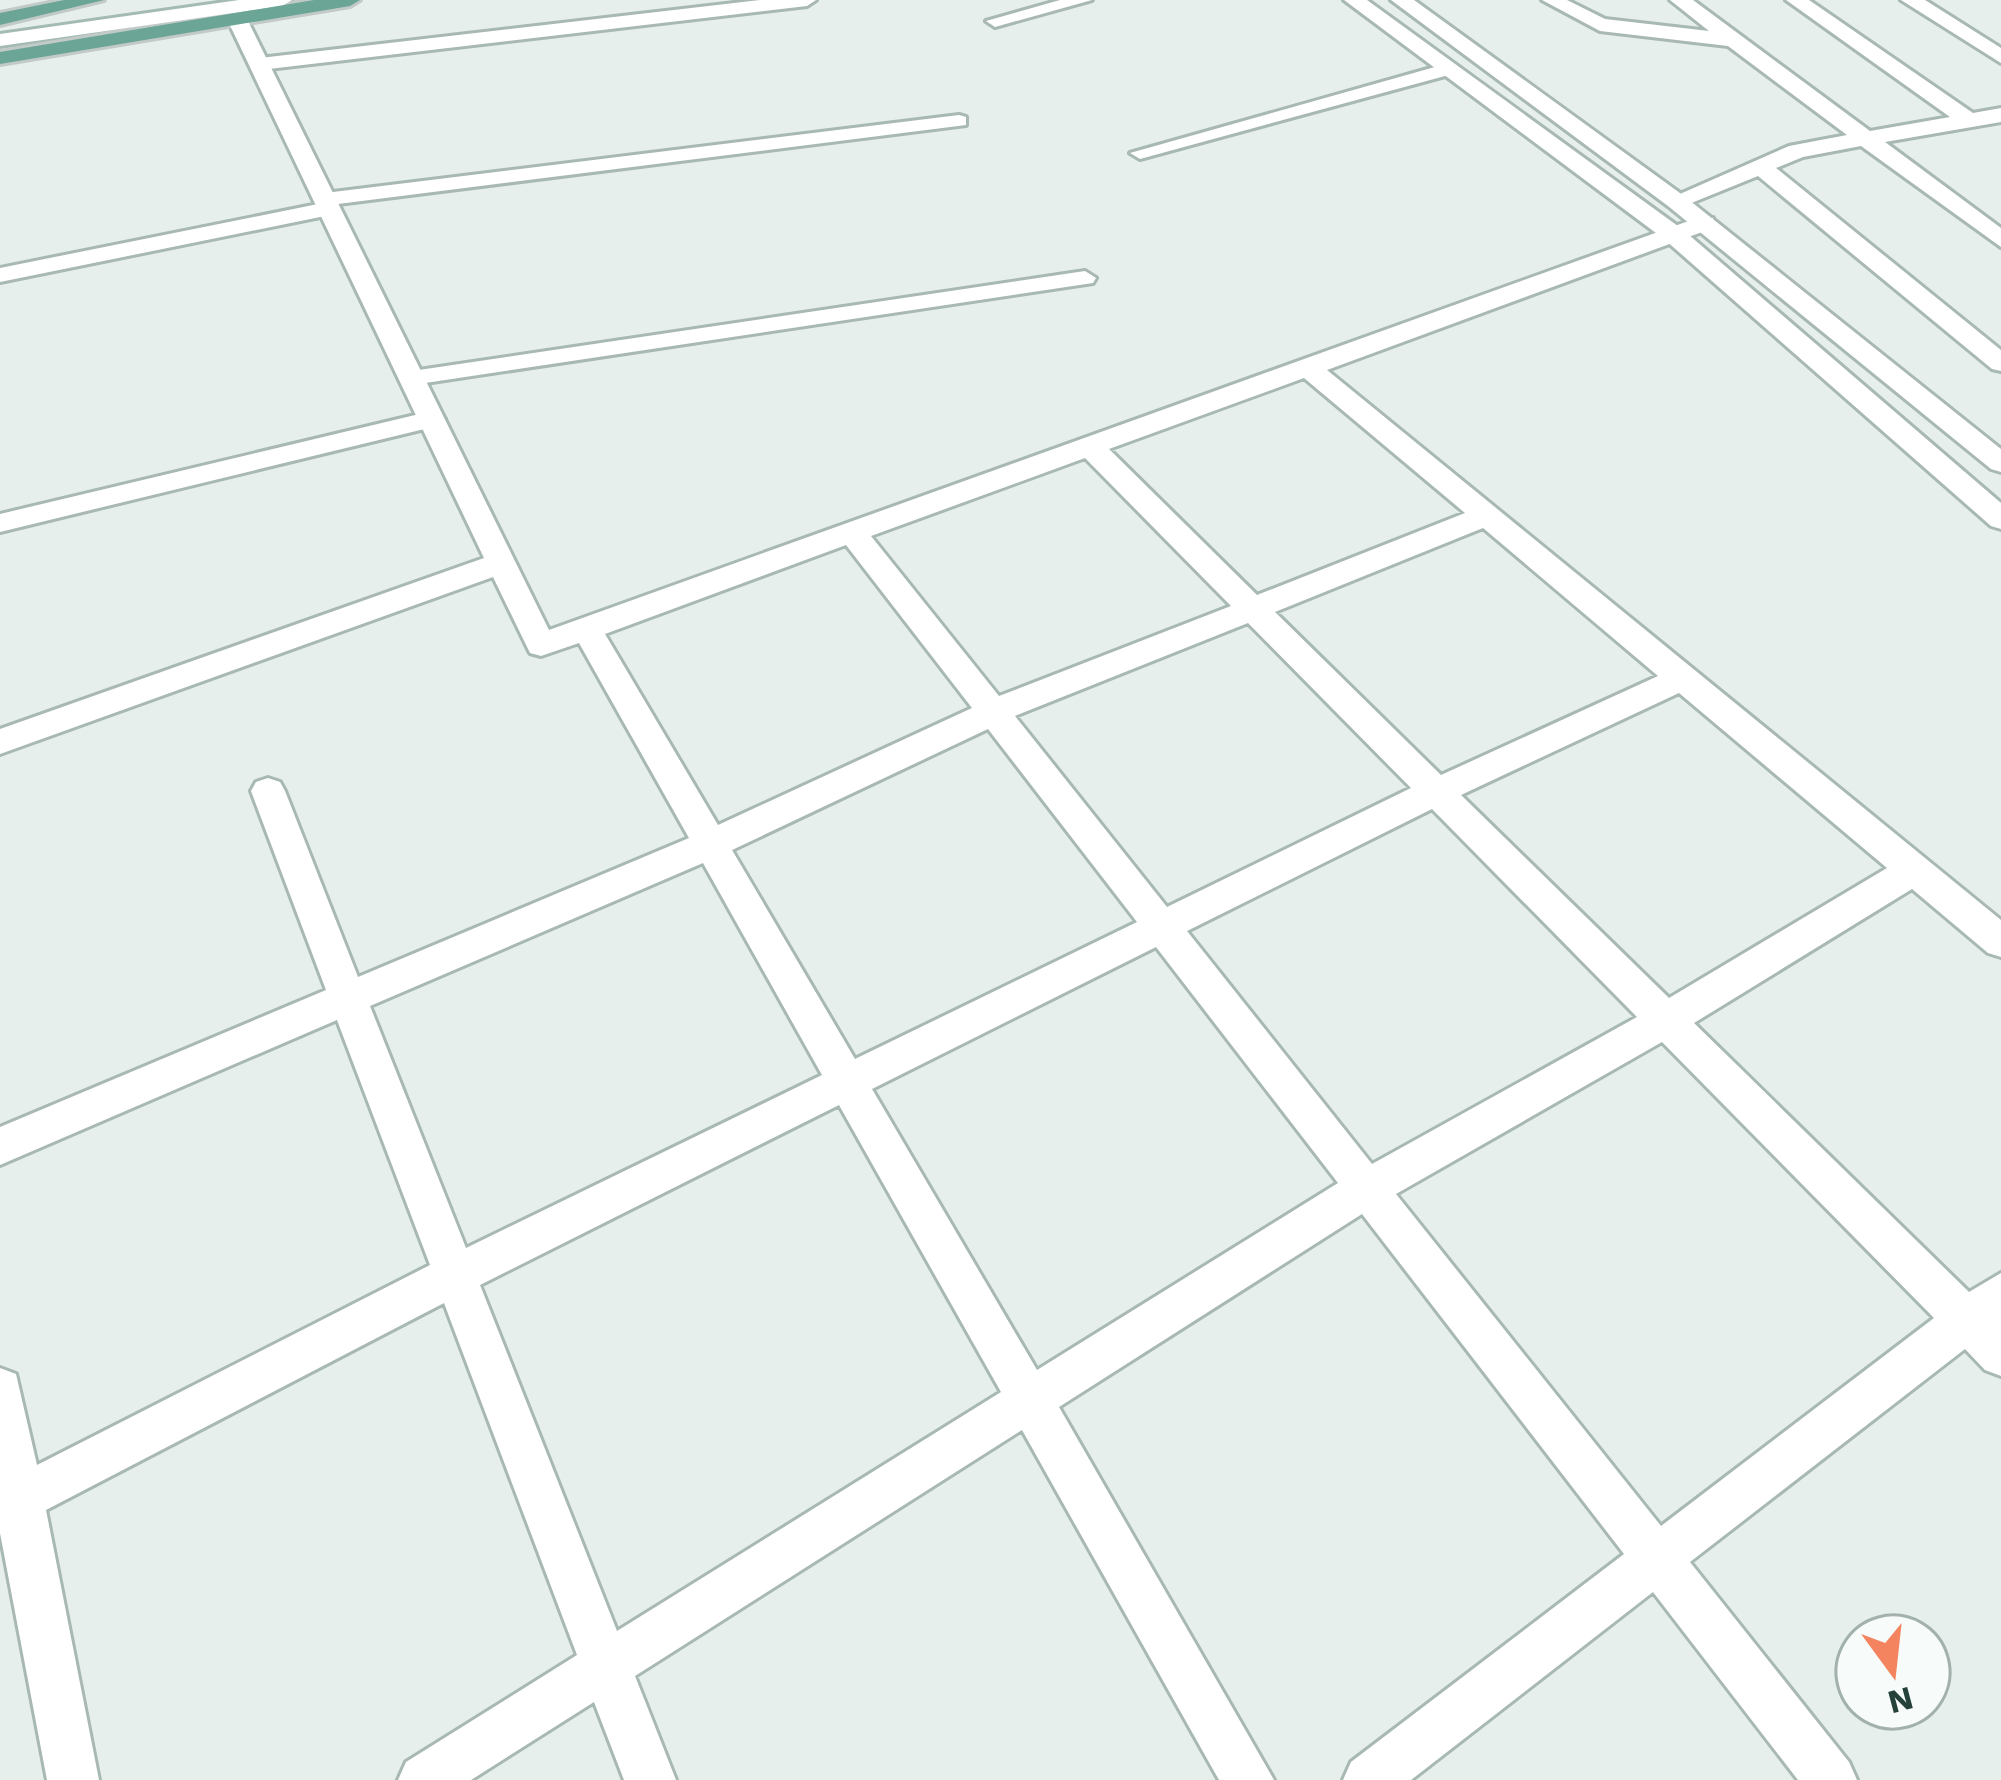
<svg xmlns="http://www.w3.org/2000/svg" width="2001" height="1780" font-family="'Work Sans',sans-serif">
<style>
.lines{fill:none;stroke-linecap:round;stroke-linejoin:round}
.service-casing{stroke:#a8b8b2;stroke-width:6}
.minor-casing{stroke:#a8b8b2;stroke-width:6}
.tertiary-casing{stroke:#a8b8b2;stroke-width:6}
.secondary-casing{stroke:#a4bbb3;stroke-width:6}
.primary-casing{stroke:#c2cac8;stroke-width:6}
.service{fill:#fff;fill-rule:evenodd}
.minor{fill:#fff;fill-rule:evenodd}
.tertiary{fill:#fff;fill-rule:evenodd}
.secondary{fill:#fff;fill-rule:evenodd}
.primary{fill:#6aa596;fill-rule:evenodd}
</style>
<rect width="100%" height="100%" fill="#e6efeb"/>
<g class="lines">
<g class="service-casing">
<path id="service" d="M 760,0 L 816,0 L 807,6 L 260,70 L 250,64 L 260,58 Z
M 1060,0 L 1092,0 L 995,27 L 986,21 Z
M 1449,63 L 1456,65 L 1456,73 L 1140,159 L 1130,153 Z
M 959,115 L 966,117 L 966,125 L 338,204 L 338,213 L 330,215 L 0,282 L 0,268 L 318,204 L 314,199 L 325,193 Z
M 1085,271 L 1096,278 L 1093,283 L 412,385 L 400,378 L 412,371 Z
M 432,411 L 445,419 L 441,425 L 0,532 L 0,514 Z"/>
</g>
<g class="minor-casing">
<path id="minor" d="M 1542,0 L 1567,0 L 1605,19 L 1709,31 L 1670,0 L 1693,0 L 1870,131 L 1950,117 L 1786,0 L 1809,0 L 1973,113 L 2001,108 L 2001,122 L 1885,142 L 2001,228 L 2001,247 L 1861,146 L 1803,157 L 1776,168 L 2001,350 L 2001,371 L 1992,369 L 1758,176 L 1684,206 L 1676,208 L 1664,201 L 1789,146 L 1847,135 L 1728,46 L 1600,31 Z
M 1901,0 L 1925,0 L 2001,48 L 2001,63 Z
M 237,13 L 247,19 L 549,630 L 1697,218 L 1713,218 L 1713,228 L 1327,370 L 2001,920 L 2001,957 L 1988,953 L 1912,889 L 1694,1023 L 1969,1292 L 2001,1273 L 2001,1376 L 1985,1370 L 1965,1349 L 1690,1562 L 1849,1762 L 1857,1780 L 1798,1780 L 1653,1592 L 1411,1780 L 1343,1780 L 1351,1762 L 1624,1554 L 1362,1214 L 1059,1407 L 1274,1780 L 1219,1780 L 1022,1430 L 635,1676 L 676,1780 L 624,1780 L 594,1702 L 471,1780 L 398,1780 L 406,1762 L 577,1655 L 444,1303 L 46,1510 L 99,1780 L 47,1780 L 0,1533 L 0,1368 L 16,1374 L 37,1465 L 430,1265 L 337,1020 L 0,1165 L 0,1127 L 326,990 L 251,791 L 256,782 L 268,778 L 280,782 L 285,791 L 358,977 L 689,838 L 579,643 L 541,656 L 530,653 L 493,577 L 0,754 L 0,729 L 484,558 L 227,19 ZM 1304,378 L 1465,513 L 1257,595 L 1109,449 ZM 1085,458 L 1231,606 L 999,696 L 871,536 ZM 1483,528 L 1658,676 L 1441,775 L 1275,612 ZM 846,545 L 972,708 L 718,825 L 605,634 ZM 1248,623 L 1411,788 L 1167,907 L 1015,716 ZM 1679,693 L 1887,868 L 1669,998 L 1461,795 ZM 988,729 L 1137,922 L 855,1059 L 732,850 ZM 1432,809 L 1637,1017 L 1372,1164 L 1187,931 ZM 703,863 L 822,1075 L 466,1248 L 370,1006 ZM 1156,947 L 1338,1183 L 1037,1370 L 872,1089 ZM 1662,1042 L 1934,1318 L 1661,1526 L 1396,1194 ZM 839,1105 L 1001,1392 L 617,1631 L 480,1285 Z"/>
</g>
<g class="tertiary-casing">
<path id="tertiary" d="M 1344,0 L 1367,0 L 1682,229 L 2001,503 L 2001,529 L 1991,526 L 1664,239 Z
M 1391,0 L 1414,0 L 1684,196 L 2001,449 L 2001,472 L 1991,469 L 1668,206 Z"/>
</g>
<g class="secondary-casing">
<path id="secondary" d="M 239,0 L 292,0 L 282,6 L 0,46 L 0,34 Z"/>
</g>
<g class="primary-casing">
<path id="primary" d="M 64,0 L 104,0 L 0,25 L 0,13 Z
M 314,0 L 360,0 L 350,6 L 0,64 L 0,52 Z"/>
</g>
<use href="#service" class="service"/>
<use href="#minor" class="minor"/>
<use href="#tertiary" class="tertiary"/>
<use href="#secondary" class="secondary"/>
<use href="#primary" class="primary"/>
</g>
<g transform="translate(1893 1672) rotate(165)"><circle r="57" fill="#f7fbf9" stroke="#a3b1ad" stroke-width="3"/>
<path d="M0-9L21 45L0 30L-21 45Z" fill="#f4845f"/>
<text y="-18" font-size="33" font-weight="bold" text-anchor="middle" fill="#24423a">N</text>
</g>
</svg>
